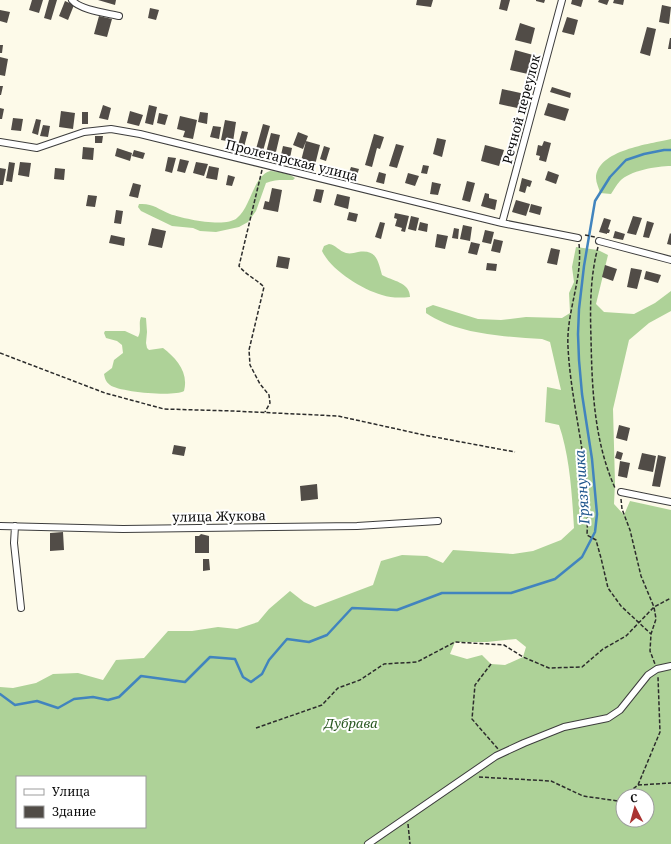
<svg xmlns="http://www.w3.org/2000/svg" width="671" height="844" font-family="'Noto Serif',serif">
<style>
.forest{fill:#aed298;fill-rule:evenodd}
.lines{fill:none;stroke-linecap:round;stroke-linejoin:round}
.stream{stroke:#4184be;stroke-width:2.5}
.building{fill:#514c47}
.street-casing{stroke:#3d3d3d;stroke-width:8}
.path{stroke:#2c2c2c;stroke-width:1.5;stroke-dasharray:4 2;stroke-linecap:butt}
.street{stroke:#fff;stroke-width:6}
.labels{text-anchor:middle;stroke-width:4;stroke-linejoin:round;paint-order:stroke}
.street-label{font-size:13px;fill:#0a0a0a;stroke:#fff}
.park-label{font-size:13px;font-style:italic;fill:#2a5922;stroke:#fff}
.water-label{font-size:14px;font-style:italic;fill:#21578d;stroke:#fff}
</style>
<rect width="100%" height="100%" fill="#fdfae9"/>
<path class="forest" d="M 671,139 L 671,166 C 657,166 629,171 620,181 C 616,185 614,190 611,194 L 600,193 C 599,188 596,183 596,178 C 597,150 650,144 671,139 Z
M 270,171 C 279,172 287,172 295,178 L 293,180 C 284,180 275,179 266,183 L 256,211 L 248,222 L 239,227 L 216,232 L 200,231 L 193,228 L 172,226 L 141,211 L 138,207 L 139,204 C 153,203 158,209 170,214 C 184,219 226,228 237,218 C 251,207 253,176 270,171 Z
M 329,244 C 336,245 339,251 346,253 C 350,254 354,253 358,252 C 376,249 378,260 382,275 C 392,281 410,282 410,297 C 400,298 391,298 382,295 C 361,289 331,270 322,251 L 324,246 Z
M 576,247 L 598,250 L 608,255 L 596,304 L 604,312 L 634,314 L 655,303 L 671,291 L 671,311 L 649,323 L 629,340 L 613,409 L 615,483 L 614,504 L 624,515 L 630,501 L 671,510 L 671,844 L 0,844 L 0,687 L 13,688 L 36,683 L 53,674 L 78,673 L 103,680 L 116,660 L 144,658 L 168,631 L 192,631 L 218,627 L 237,629 L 258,622 L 269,609 L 290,591 L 304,602 L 315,607 L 373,585 L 381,561 L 402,555 L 427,556 L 443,563 L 453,550 L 513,554 L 533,551 L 561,540 L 574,528 C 572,495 570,457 559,425 L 545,422 L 547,387 L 561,390 L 550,342 L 542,339 C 506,337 456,334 426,313 L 426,308 L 433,305 L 478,319 L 501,320 L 526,317 L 562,318 L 570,313 L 569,293 L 574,282 L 572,267 ZM 516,639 L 526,647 L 523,657 L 505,665 L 491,664 L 482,655 L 467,659 L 450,654 L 455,642 L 487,642 ZM 17,777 L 145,777 L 145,827 L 17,827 ZM 623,796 L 647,796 L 647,820 L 623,820 Z
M 141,317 L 146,318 L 147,332 L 146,343 L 147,348 L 149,350 L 163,348 C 176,358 189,372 184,391 C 174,397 119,392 110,385 C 106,382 105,379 104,374 L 112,368 L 114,360 L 123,353 L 122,345 L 117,341 L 106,338 L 104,333 L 105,331 L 125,331 L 138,337 C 142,330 138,324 141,317 Z"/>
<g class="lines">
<path class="stream" d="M 0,694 L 15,705 L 37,701 L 58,708 L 74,699 L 93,697 L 108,700 L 119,697 L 141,676 L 185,682 L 210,657 L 235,659 L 243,677 L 251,682 L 262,674 L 269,660 L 287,639 L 309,642 L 327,635 L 352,608 L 397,610 L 442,593 L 511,593 L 555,579 L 582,557 L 595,532 L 597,514 L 592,459 L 582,394 L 579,360 L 578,334 L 579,309 L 584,266 L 595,201 L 610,177 L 626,160 L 644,154 L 664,150 L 671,150"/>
</g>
<path class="building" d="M 32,0 L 43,0 L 39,13 L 29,10 Z
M 49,0 L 57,0 L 51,20 L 44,18 Z
M 98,0 L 116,0 L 115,5 Z
M 417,0 L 433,0 L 431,7 L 416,5 Z
M 501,0 L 510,0 L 507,11 L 499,9 Z
M 536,0 L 545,0 L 544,3 L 536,1 Z
M 572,0 L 583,0 L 581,7 L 571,4 Z
M 599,0 L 609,0 L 607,5 L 598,2 Z
M 614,0 L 624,0 L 623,5 L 613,3 Z
M 65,1 L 74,5 L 68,20 L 59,16 Z
M 662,5 L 671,7 L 669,24 L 659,22 Z
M 150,8 L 159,10 L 156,20 L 148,18 Z
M 0,10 L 10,12 L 7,23 L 0,21 Z
M 99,16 L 112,19 L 107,37 L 94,34 Z
M 567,17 L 578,20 L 574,35 L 562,32 Z
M 520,23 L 535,28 L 531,44 L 515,40 Z
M 647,27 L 656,29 L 650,56 L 640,53 Z
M 670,38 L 671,38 L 671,49 L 668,49 Z
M 0,45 L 3,45 L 2,53 L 0,53 Z
M 515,50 L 533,55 L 528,74 L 510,70 Z
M 0,57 L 8,59 L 5,76 L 0,75 Z
M 0,86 L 3,86 L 1,95 L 0,95 Z
M 552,87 L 571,93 L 570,98 L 550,92 Z
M 502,89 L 525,94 L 522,109 L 499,104 Z
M 548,103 L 569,109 L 565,121 L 544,115 Z
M 103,105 L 111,108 L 108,120 L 99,118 Z
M 149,105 L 157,107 L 153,125 L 145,123 Z
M 0,108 L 4,109 L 2,119 L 0,119 Z
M 61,111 L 75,113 L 73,129 L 59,127 Z
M 130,111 L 143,115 L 139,126 L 127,123 Z
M 82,112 L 88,112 L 88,124 L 82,124 Z
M 200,112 L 208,113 L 207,124 L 198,122 Z
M 159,113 L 168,115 L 165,125 L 157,123 Z
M 180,116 L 197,120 L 193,139 L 183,137 L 185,131 L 177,129 Z
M 13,118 L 23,119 L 21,131 L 11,130 Z
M 36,119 L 41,120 L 38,135 L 32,133 Z
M 225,120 L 236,122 L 233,142 L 221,140 Z
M 263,124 L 270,126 L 263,151 L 256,149 Z
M 43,125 L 50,126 L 48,137 L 40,136 Z
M 213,126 L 221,127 L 219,139 L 210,137 Z
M 242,131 L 248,132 L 244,147 L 238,145 Z
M 298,132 L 308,136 L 303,149 L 293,145 Z
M 271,133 L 280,135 L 275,156 L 266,153 Z
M 374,134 L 384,137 L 380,149 L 377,148 L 372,167 L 365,165 Z
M 95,136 L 103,136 L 102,143 L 95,143 Z
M 437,138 L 446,140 L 442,157 L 433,154 Z
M 306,141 L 320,145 L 315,165 L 301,161 Z
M 544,141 L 551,143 L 546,162 L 539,160 L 540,156 L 536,155 L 538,145 L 542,146 Z
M 396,144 L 404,146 L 397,168 L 389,166 Z
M 485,145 L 504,150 L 499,166 L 481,161 Z
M 283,146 L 292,148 L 290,158 L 281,155 Z
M 324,146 L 330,148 L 326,161 L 320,159 Z
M 83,147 L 94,148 L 93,160 L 82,159 Z
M 117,148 L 132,153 L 130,161 L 115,156 Z
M 134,150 L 145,153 L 143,159 L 132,156 Z
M 168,157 L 176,158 L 172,173 L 165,171 Z
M 180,159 L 189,161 L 185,173 L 177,171 Z
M 9,162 L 15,163 L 12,182 L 6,181 Z
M 20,162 L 31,163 L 29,177 L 18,175 Z
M 196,162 L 208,164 L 204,176 L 193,173 Z
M 423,165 L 429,166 L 427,174 L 421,173 Z
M 209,166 L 219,168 L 217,180 L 206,178 Z
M 351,167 L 359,169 L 356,178 L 348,175 Z
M 0,168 L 6,169 L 3,185 L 0,185 Z
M 55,168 L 65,169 L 64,180 L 54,179 Z
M 548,171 L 559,175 L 556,184 L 545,180 Z
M 379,172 L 386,174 L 384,184 L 376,182 Z
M 408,173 L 419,176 L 415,186 L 405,183 Z
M 228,175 L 235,177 L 232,186 L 226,185 Z
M 522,178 L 532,181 L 530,187 L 527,186 L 525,193 L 519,191 Z
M 467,181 L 475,183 L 470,202 L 462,200 Z
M 432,182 L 441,184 L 438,195 L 430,194 Z
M 133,183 L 141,185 L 138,198 L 129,196 Z
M 272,188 L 282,190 L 278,212 L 263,209 L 265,201 L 269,202 Z
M 316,189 L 324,190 L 321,203 L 313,201 Z
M 485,193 L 489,194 L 489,198 L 497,200 L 495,210 L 481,206 Z
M 337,194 L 350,197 L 348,209 L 334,205 Z
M 88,195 L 97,196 L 95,207 L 86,206 Z
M 516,200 L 530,204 L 526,216 L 512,212 Z
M 531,204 L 542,207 L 540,215 L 529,212 Z
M 116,210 L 123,211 L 121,224 L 114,223 Z
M 349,212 L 358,214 L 356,222 L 347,220 Z
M 395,213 L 409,216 L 405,232 L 401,231 L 402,228 L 395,226 L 397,219 L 394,218 Z
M 411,216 L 419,218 L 416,231 L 408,229 Z
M 633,216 L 642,218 L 636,235 L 627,233 Z
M 604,218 L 611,220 L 608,229 L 610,230 L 609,233 L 607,233 L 607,234 L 599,232 Z
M 647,221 L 654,223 L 649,238 L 643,237 Z
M 380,222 L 385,223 L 381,239 L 375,237 Z
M 420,222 L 428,224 L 427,232 L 418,230 Z
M 463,225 L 472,227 L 470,241 L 460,239 Z
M 152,228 L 166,231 L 162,248 L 148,245 Z
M 454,228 L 459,229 L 458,239 L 452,238 Z
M 485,230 L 494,232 L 491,244 L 482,242 Z
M 615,231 L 625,234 L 623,240 L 613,238 Z
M 670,233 L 671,234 L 671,245 L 667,244 Z
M 437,234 L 448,236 L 445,249 L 435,247 Z
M 111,235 L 125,238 L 124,246 L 109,243 Z
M 494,239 L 503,241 L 500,253 L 491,251 Z
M 471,242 L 480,244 L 477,255 L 468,253 Z
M 551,248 L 560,250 L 557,265 L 547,263 Z
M 278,256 L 290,258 L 288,269 L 276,267 Z
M 487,263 L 497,264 L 496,271 L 486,270 Z
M 605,265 L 617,269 L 613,281 L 602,277 Z
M 631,268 L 642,270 L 637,289 L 627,287 Z
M 646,271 L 661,275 L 658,283 L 644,279 Z
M 619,425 L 630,428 L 627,441 L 616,438 Z
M 174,445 L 186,447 L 184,456 L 172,454 Z
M 617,451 L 623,453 L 621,460 L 615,458 Z
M 642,453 L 656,456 L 653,472 L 638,469 Z
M 658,455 L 666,457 L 660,487 L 652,486 Z
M 620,461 L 630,463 L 627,478 L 618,476 Z
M 317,484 L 318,499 L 301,501 L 300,486 Z
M 63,532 L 64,550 L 50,551 L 50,533 Z
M 201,534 L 209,536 L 209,553 L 195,553 L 195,536 L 199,536 Z
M 203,559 L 209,559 L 210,570 L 203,571 Z"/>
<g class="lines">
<g class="street-casing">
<path id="street" d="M 72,0 C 80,10 106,13 119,16
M 0,142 L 37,148 L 84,132 L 111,129 L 140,134 L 502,223 L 578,238
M 502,223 L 562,0
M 599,241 L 671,260
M 621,492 L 671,502
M 0,526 L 123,529 L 357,526 L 438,521
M 15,526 L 14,543 L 21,608
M 368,844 L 496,756 L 524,743 L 564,727 L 608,718 L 620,710 L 648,675 L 657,669 L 671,666"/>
</g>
<path class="path" d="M 262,170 L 239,266 C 246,275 256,279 264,287 L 249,350 L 250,365 L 260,384 L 269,395 L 270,403 L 265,412
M 585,235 L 595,237
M 579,244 C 583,279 566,312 568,347 C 570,388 580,430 585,471 C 588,492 588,513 587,535 L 596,540 L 601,558 L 608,588 L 621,606 L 651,634
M 598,247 C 590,277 590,308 591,338 C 592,389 594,441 615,488
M 0,353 L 105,393 L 164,409 L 233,411 L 338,416 L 424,435 L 515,452
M 621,499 L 622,509 L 630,530 L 641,576 L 654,607 L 656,619 L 651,634 L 650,651 L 655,664
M 491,664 L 475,685 L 472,719 L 498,749
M 256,728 L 322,705 L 338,688 L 360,680 L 384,664 L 417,662 L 455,642 L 504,645 L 523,657 L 549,668 L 582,667 L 603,649 L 626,636 L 654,607 L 671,598
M 479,777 L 551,781 L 583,796 L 618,801 L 623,797
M 638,785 L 671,783
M 624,796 L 638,785 L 660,732 L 658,677
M 408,824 L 410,844"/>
<use href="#street" class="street"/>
</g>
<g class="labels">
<g class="street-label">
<text transform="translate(521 109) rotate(-75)" y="5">Речной переулок</text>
<text transform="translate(292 160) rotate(14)" y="5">Пролетарская улица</text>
<text transform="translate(219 516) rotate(-1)" y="5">улица Жукова</text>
</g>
<g class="park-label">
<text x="351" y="728">Дубрава</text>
</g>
<g class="water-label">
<text transform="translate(582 487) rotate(-94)" y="5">Грязнушка</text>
</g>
</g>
<rect x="16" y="776" width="130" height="52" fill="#ffffff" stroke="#9d9d9d"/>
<rect x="24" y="789" width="20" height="6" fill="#ffffff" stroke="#9d9d9d"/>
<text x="52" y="796" font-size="12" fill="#0a0a0a">Улица</text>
<rect x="24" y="806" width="20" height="12" fill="#514c47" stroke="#9d9d9d"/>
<text x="52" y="816" font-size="12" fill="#0a0a0a">Здание</text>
<g transform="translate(635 808) rotate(354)"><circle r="19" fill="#ffffff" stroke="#9d9d9d"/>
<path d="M0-3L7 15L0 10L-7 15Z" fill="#aa3331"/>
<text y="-6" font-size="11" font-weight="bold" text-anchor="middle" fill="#0a0a0a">С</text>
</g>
</svg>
